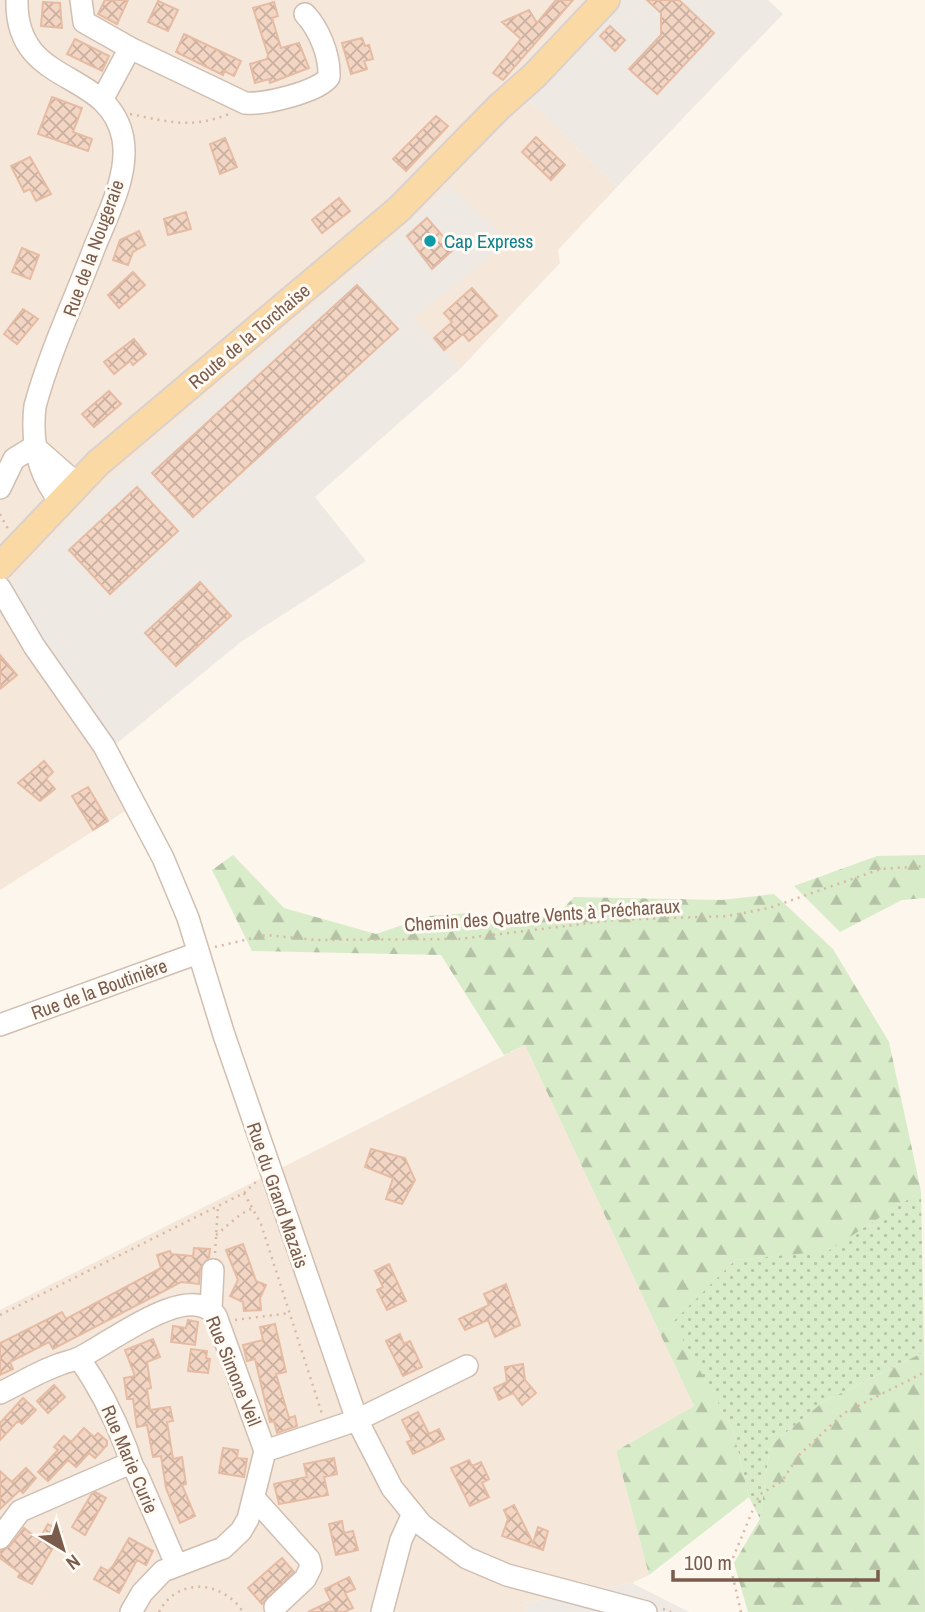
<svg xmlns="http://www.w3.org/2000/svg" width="925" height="1612" font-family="'Archivo Narrow',sans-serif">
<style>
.residential{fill:#f5e8da}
.industrial{fill:#efe9e4}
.grass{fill:url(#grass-dots)}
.forest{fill:url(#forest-firs)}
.building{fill:url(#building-cross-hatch);stroke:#e6bba3;stroke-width:2}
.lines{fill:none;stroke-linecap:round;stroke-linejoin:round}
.minor-casing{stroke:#d1beb0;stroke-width:24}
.major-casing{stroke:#dad1cd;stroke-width:30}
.path{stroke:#d9b8a5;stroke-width:2.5;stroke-dasharray:2 5;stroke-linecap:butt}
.minor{stroke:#fff;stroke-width:21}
.major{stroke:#fbd9a5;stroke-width:26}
.culture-dot{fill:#0f9aa8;stroke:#fffaf3;stroke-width:2.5}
.labels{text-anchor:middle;stroke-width:6;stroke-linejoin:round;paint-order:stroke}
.culture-label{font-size:19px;fill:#0d838f;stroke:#fffaf3;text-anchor:start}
.street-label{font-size:19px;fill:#7a5c4d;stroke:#fffaf3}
</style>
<defs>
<pattern id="grass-dots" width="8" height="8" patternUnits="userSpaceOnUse" patternTransform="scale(1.75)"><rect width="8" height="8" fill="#d8ecc9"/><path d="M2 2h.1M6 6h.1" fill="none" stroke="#b4c2a5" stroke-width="1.8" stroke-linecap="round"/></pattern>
<pattern id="forest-firs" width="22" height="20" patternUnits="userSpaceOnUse" patternTransform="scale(1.75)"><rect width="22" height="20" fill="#d8ecc9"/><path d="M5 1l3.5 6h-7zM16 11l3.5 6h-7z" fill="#b4c2a5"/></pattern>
<pattern id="building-cross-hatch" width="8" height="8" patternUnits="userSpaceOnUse" patternTransform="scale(1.75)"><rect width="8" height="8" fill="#f3d5c3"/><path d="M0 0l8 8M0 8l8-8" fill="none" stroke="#cab0a1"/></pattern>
</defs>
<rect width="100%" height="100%" fill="#fdf6ec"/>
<path class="residential" d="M 0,0 L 626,0 L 528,100 L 617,187 L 558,250 L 560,263 L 460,369 L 413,318 L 450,186 L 0,594 Z
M 0,603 L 130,808 L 0,890 Z
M 525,1045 L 694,1406 L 616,1451 L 649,1575 L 632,1583 L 524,1603 L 527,1612 L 0,1612 L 0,1310 Z"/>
<path class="industrial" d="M 626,0 L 768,0 L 783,14 L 617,187 L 528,100 Z
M 450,186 L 509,242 L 414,318 L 460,369 L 315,497 L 366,561 L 242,641 L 99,758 L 0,603 L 0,594 L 105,483 L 364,264 Z
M 632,1583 L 689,1612 L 527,1612 L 524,1603 Z"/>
<path class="grass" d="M 921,1191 L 924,1352 L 823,1402 L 770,1446 L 760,1519 L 749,1497 L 733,1430 L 672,1322 L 735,1260 L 828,1250 Z"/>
<path class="forest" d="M 233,855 L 284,908 L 376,934 L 429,916 L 468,913 L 511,926 L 559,913 L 574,897 L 721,900 L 774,894 L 833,949 L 889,1042 L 921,1191 L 828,1251 L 735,1260 L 673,1322 L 733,1430 L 749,1497 L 649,1575 L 616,1451 L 694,1406 L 525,1045 L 504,1055 L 441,955 L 252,951 L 212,870 Z
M 925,855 L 925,898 L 902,900 L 840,932 L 794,886 L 877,856 Z
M 924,1352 L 925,1612 L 748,1612 L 734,1563 L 760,1519 L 770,1446 L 823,1402 Z"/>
<path class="building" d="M 105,0 L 128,0 L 117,24 L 98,14 Z
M 556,0 L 573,0 L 503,80 L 493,73 L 521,39 L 502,22 L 529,10 L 537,23 Z
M 647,0 L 679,0 L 714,33 L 657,94 L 629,69 L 661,35 L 661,13 Z
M 158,1 L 178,10 L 168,31 L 148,22 Z
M 43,2 L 60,3 L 62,28 L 41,26 Z
M 274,2 L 278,16 L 272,18 L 281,48 L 299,43 L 309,68 L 275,81 L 270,83 L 269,79 L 255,83 L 250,64 L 267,59 L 268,55 L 253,8 Z
M 610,26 L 625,40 L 615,51 L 600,36 Z
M 184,34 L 241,61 L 234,76 L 224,71 L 223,75 L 176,52 Z
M 362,38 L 365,46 L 369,45 L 373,59 L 364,61 L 367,69 L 351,74 L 342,43 Z
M 75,39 L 109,56 L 102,71 L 67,54 Z
M 52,97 L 82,108 L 73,132 L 92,139 L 88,151 L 38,134 Z
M 436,116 L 448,126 L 406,171 L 393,159 Z
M 536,137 L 565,165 L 551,180 L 522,152 Z
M 225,138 L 237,167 L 220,174 L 210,144 Z
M 30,157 L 51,194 L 36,201 L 30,189 L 24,192 L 11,166 Z
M 339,198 L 350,211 L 322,233 L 312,220 Z
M 186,212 L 191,229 L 168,235 L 164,219 Z
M 427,218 L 454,249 L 432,269 L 407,236 Z
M 139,231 L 145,245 L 133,252 L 128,265 L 113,260 L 120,240 Z
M 22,248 L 39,255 L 30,279 L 12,272 Z
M 133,272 L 145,285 L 119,308 L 108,295 Z
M 357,285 L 398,329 L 193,517 L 152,473 Z
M 472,288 L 497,316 L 469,341 L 463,334 L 444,350 L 434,338 L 452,322 L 444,313 Z
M 23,309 L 38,319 L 17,344 L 4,334 Z
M 134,339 L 146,354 L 133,365 L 130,361 L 114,374 L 104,362 Z
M 109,391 L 121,404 L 94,427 L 82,414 Z
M 137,487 L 178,531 L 110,594 L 69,550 Z
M 200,582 L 231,616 L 176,666 L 145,633 Z
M 0,655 L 17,675 L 0,689 Z
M 44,761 L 53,772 L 46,779 L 55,789 L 40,801 L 18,783 Z
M 88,787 L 108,821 L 93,830 L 72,796 Z
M 371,1149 L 405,1158 L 415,1180 L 402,1204 L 386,1199 L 393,1178 L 365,1167 Z
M 243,1244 L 256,1281 L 266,1285 L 260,1298 L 261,1310 L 244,1311 L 243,1302 L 230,1296 L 238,1280 L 226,1250 Z
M 194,1248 L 210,1249 L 209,1258 L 200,1269 L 199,1284 L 181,1282 L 53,1349 L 49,1342 L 10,1362 L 13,1369 L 0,1375 L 0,1343 L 62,1312 L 66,1319 L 161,1268 L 157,1255 L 170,1251 L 171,1254 L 193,1256 Z
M 389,1264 L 406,1301 L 387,1310 L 377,1290 L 383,1287 L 375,1271 Z
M 506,1284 L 520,1325 L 495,1337 L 488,1320 L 465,1330 L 459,1319 L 489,1305 L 484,1294 Z
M 188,1320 L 198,1322 L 195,1345 L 171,1342 L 173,1326 L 186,1328 Z
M 275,1324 L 286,1372 L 276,1374 L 289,1418 L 295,1416 L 297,1426 L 277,1433 L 274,1421 L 270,1422 L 255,1359 L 247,1361 L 243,1345 L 263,1340 L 260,1327 Z
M 400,1334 L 404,1344 L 410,1341 L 422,1367 L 403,1376 L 386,1341 Z
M 153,1339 L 160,1357 L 147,1362 L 151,1388 L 147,1389 L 150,1410 L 170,1407 L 173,1421 L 167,1422 L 173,1459 L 182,1457 L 186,1484 L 182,1485 L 195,1516 L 180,1523 L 166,1488 L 161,1456 L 153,1457 L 147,1425 L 137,1427 L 133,1399 L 127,1399 L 124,1378 L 135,1376 L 125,1350 Z
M 191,1349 L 207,1351 L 206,1358 L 210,1359 L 208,1373 L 188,1371 Z
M 523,1364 L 525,1380 L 536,1393 L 522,1405 L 513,1393 L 499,1400 L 494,1388 L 507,1382 L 505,1367 Z
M 54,1385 L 65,1397 L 48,1413 L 37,1401 Z
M 23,1398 L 36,1410 L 22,1424 L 18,1421 L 0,1440 L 0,1423 Z
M 418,1412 L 429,1434 L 439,1429 L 444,1439 L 413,1454 L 407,1442 L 412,1440 L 402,1420 Z
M 84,1428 L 94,1437 L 98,1433 L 107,1441 L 107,1445 L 95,1458 L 89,1453 L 76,1467 L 68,1460 L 48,1481 L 38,1472 L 58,1450 L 54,1447 L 64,1436 L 71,1442 Z
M 223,1448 L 238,1450 L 237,1458 L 247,1459 L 244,1477 L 219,1473 Z
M 334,1458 L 337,1474 L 324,1477 L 328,1495 L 279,1504 L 274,1484 L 307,1477 L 304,1464 Z
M 469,1460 L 472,1466 L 481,1462 L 489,1479 L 482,1483 L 489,1497 L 470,1506 L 451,1468 Z
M 26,1468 L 36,1478 L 23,1493 L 20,1490 L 0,1509 L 0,1471 L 12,1482 Z
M 95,1492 L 106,1498 L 85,1535 L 72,1527 L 91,1495 Z
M 514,1505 L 533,1543 L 538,1527 L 548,1531 L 543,1550 L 502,1536 L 508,1519 L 504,1510 Z
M 342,1521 L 344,1533 L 353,1531 L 358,1550 L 336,1555 L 329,1524 Z
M 48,1524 L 62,1532 L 32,1584 L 18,1577 L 20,1573 L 0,1558 L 0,1551 L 10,1546 L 24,1528 L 39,1540 Z
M 129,1538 L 153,1551 L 146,1565 L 137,1560 L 119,1593 L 94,1579 L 101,1567 L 108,1571 L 113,1566 Z
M 282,1558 L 294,1572 L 262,1604 L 248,1588 Z
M 349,1577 L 355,1589 L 345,1593 L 353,1608 L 344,1612 L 308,1612 L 331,1601 L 325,1589 Z"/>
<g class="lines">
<g class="minor-casing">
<path id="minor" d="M 17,0 C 15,89 110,67 123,139 C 129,175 108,214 95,246 C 75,299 50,351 35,406 C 31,441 37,473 60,501
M 81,0 L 84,22 L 130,48
M 102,100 L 130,48 L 245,103 C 263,105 319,92 329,77 C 330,55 319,29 305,14
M 36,448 L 77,484
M 0,488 L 14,459 L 35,446
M 0,588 L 34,646 L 104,746 L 163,858 L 188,918 L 224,1035 L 357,1420 L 392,1488 L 422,1525 L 467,1558 L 507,1575 L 646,1612
M 0,1025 L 198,953
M 211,1309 L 213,1270
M 79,1358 C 98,1385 113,1414 125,1445 C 131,1459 128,1460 137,1474 L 176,1564
M 0,1393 C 19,1384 38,1372 58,1365 C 65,1362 72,1361 79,1358 C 109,1344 189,1279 216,1316 L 265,1451 L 248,1519 L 241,1531 L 223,1548 L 163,1571 L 142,1593 L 131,1612
M 265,1451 L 357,1420 L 467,1366
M 254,1498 L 309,1559 L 311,1567 L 305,1579 L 275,1607
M 0,1538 L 20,1511 L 128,1464
M 382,1612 L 401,1540 L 412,1516"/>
</g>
<g class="major-casing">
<path id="major" d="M 0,566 L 98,463 L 399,209 L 499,107 L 535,75 L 606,0"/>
</g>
<path class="path" d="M 130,114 C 170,122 190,129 229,114
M 0,514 L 8,529
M 215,947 L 266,935 L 317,940 L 459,939 L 615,920 L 728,916 L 769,908 L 881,869 L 925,866
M 244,1193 L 257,1181
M 216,1235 L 241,1214 L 253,1208
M 215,1253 L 218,1207
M 0,1315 L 244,1193 L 261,1224 L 322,1414
M 235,1320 L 290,1313
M 663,1609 L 671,1612
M 159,1612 C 178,1576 223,1581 243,1612
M 741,1612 L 730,1565 L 759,1495 L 782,1481 L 799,1455 L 844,1413 L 925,1372"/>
<use href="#minor" class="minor"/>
<use href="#major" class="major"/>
</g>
<circle class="culture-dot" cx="430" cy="241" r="7"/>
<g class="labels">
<g class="culture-label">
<text x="444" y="248">Cap Express</text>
</g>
<g class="street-label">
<text transform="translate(93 248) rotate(-70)" y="7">Rue de la Nougeraie</text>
<text transform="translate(249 336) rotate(-40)" y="7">Route de la Torchaise</text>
<text transform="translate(542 915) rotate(-4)" y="7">Chemin des Quatre Vents à Précharaux</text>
<text transform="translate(99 989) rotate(-20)" y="7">Rue de la Boutinière</text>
<text transform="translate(278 1195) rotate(71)" y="7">Rue du Grand Mazais</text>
<text transform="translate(234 1371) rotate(68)" y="7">Rue Simone Veil</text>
<text transform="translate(130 1459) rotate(67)" y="7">Rue Marie Curie</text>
</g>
</g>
<g transform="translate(63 1549) rotate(142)" stroke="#fffaf3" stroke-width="5" paint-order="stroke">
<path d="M0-5L12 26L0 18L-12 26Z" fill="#7a5c4d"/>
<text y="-10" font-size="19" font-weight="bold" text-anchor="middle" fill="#7a5c4d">N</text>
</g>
<path d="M673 1570v10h205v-10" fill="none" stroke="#7a5c4d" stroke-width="3.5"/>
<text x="684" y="1570" font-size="21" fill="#7a5c4d" stroke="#fffaf3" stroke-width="5" paint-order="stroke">100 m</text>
</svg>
